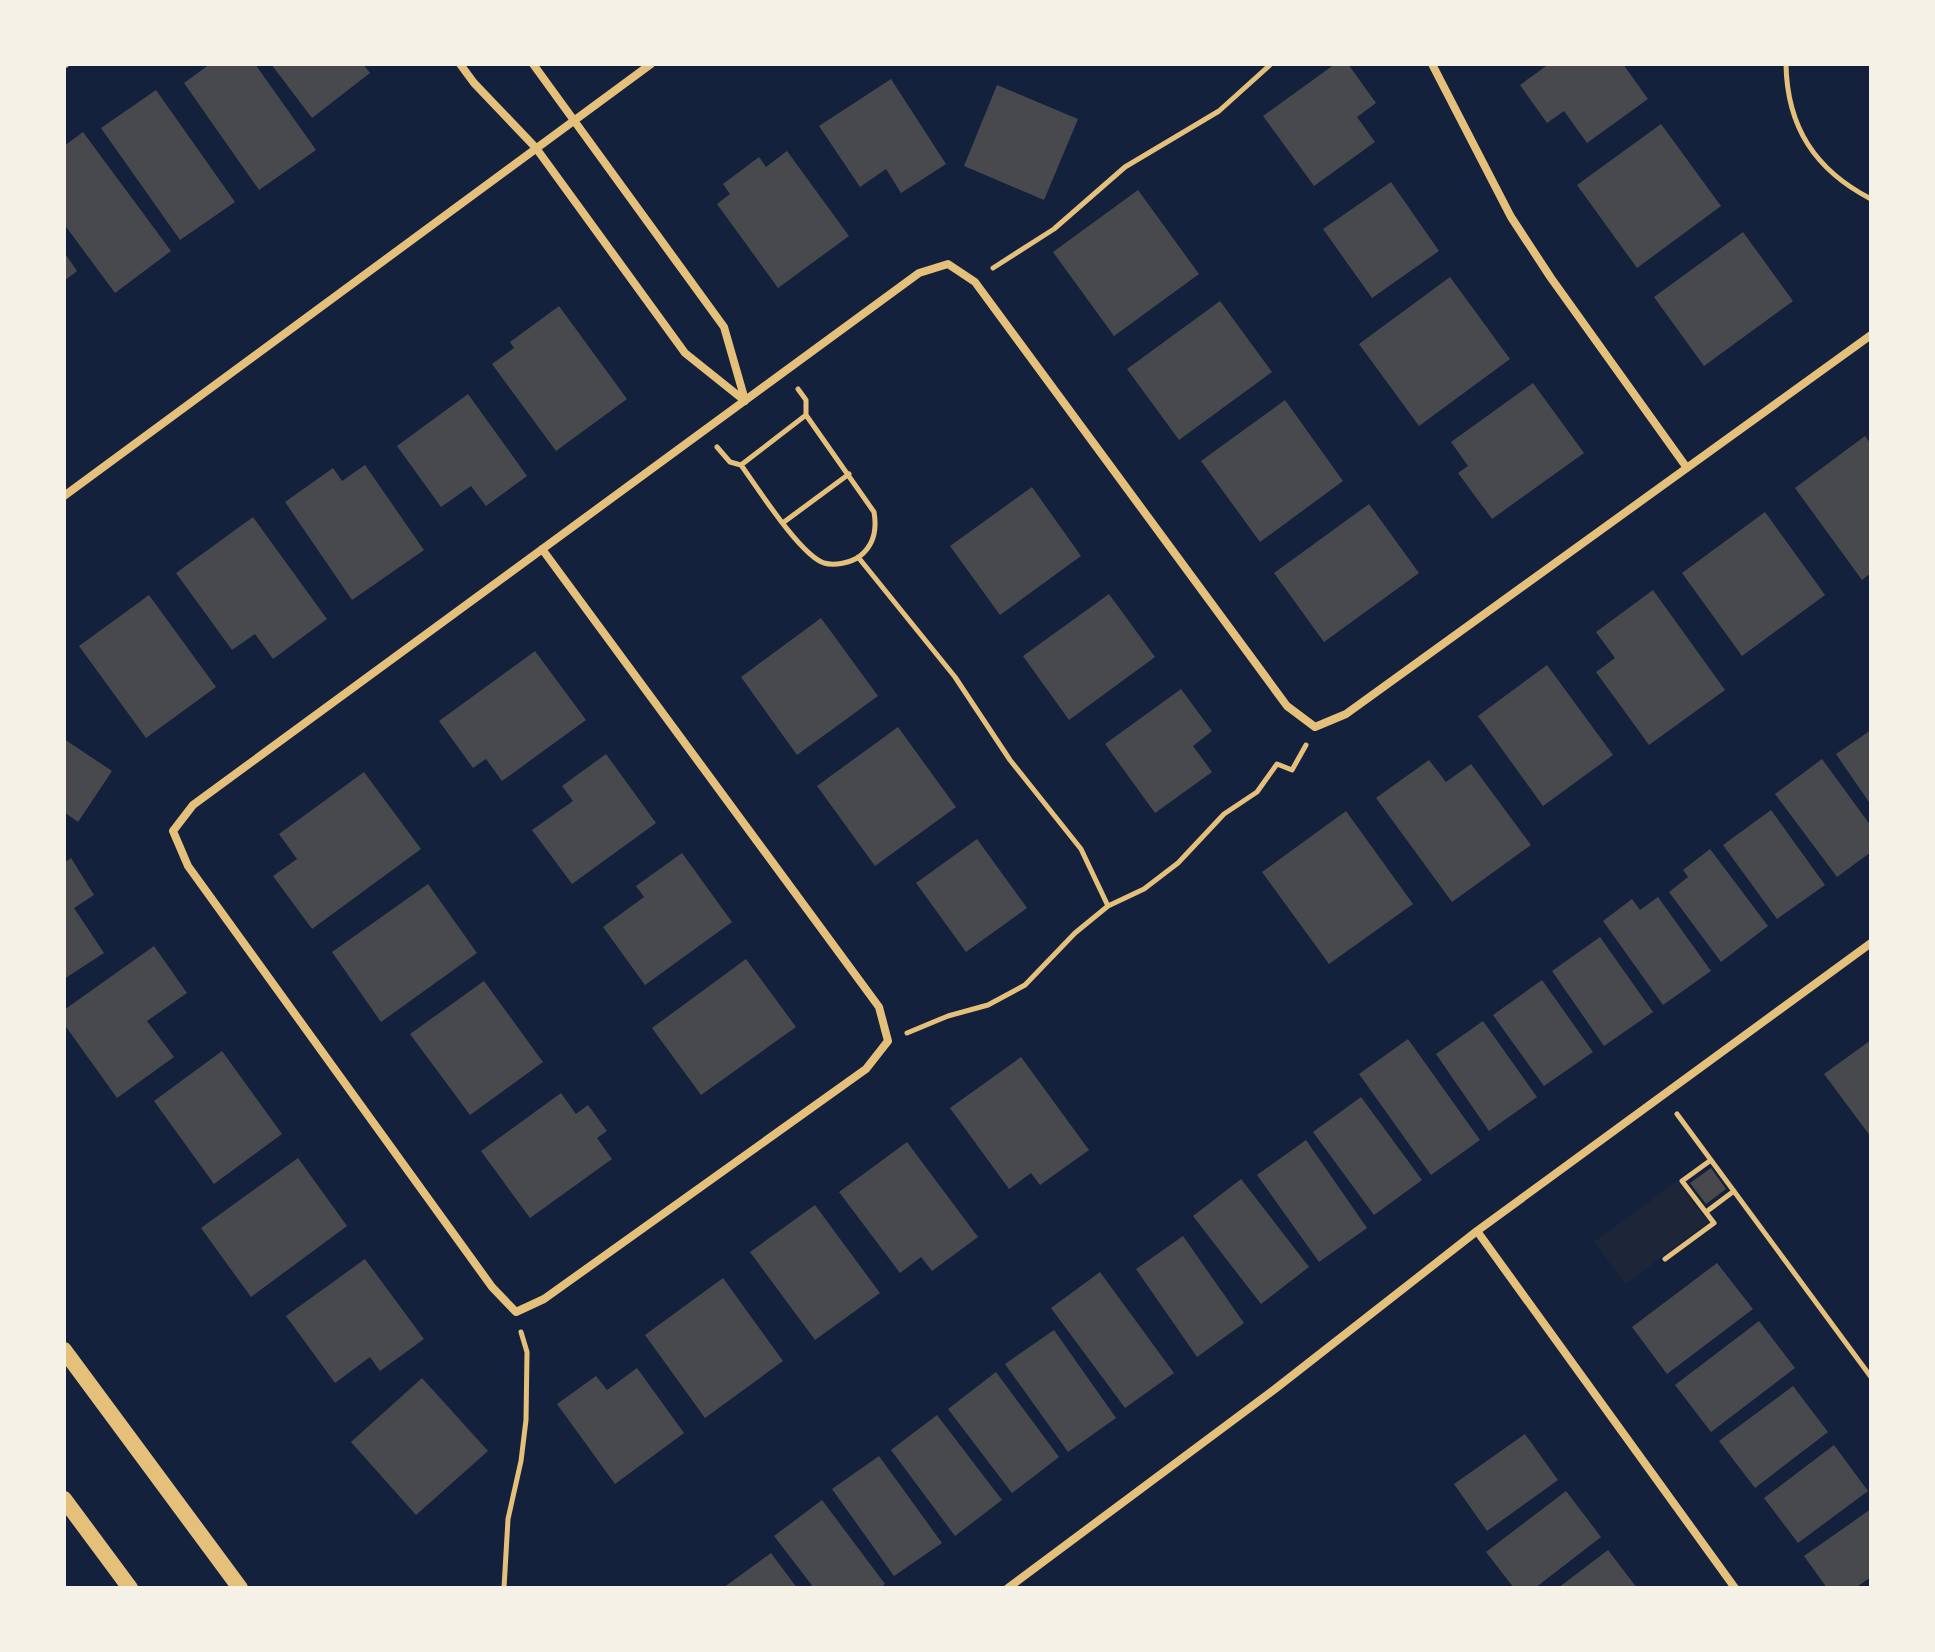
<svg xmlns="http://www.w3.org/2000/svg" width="1935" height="1652" font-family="'Zilla Slab',serif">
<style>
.green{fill:#1d2539}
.building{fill:#48494c}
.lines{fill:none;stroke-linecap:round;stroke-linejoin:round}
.path{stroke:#e5c07b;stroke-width:5}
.minor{stroke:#e5c07b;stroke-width:8}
.secondary{stroke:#e5c07b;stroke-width:16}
</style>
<rect width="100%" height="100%" fill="#14213d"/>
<path class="green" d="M 1677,1181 L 1708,1222 L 1625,1284 L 1594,1242 Z"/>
<path class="building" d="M 210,64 L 255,64 L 316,150 L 259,190 L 184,83 Z
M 271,64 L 363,64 L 370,73 L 312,118 Z
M 1335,64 L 1348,64 L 1376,103 L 1357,117 L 1375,142 L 1314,186 L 1263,116 Z
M 1549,64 L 1623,64 L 1648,99 L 1587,143 L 1564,111 L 1547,123 L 1520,85 Z
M 891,79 L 946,164 L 901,193 L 886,169 L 860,187 L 819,126 Z
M 997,85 L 1078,119 L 1044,200 L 964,166 Z
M 156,90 L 235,202 L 180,240 L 101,128 Z
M 1661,124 L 1721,206 L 1637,268 L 1577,185 Z
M 83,132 L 171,251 L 115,293 L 64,224 L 64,146 Z
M 787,151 L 849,236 L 778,288 L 717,204 L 730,194 L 723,184 L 759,157 L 766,167 Z
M 1391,182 L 1439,251 L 1372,298 L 1323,229 Z
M 1138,190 L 1199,274 L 1114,336 L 1053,252 Z
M 1743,232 L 1793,301 L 1704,366 L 1654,297 Z
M 64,252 L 77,271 L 64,281 Z
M 1450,277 L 1510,359 L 1419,426 L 1359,344 Z
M 1220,301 L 1272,372 L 1179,440 L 1127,369 Z
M 559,306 L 627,399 L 556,451 L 492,364 L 514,348 L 510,342 Z
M 1533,383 L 1584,453 L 1492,519 L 1458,473 L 1468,466 L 1451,442 Z
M 468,394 L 527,476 L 486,506 L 471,486 L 441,507 L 397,446 Z
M 1285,400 L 1343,481 L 1260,542 L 1201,461 Z
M 1865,436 L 1871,444 L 1871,573 L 1862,580 L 1795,488 Z
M 365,465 L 424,550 L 352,600 L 285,502 L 333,468 L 342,481 Z
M 1032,487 L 1081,556 L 1000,615 L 950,546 Z
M 1369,504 L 1419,573 L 1324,642 L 1274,573 Z
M 1765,512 L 1825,595 L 1742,656 L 1682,573 Z
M 253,517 L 327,619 L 273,659 L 255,634 L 232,650 L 176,573 Z
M 1653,590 L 1725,690 L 1649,745 L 1596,672 L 1615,658 L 1596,632 Z
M 1109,594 L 1155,657 L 1069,720 L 1023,656 Z
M 149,595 L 216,687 L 146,738 L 79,646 Z
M 821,618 L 878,696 L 797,755 L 741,677 Z
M 535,651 L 586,720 L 502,781 L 486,759 L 473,768 L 439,721 Z
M 1547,665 L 1613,755 L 1543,806 L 1478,716 Z
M 1181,689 L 1212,731 L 1193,746 L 1212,772 L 1155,813 L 1105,744 Z
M 898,727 L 956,807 L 875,866 L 817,786 Z
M 1871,730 L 1871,805 L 1836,754 Z
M 64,739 L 112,771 L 78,822 L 64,812 Z
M 606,754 L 656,823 L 572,884 L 532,830 L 573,801 L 562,786 Z
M 1822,759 L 1871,826 L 1871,852 L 1837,877 L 1775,794 Z
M 1429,760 L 1446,782 L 1471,764 L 1531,845 L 1452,902 L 1376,798 Z
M 364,772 L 421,849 L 312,929 L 273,876 L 297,859 L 279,834 Z
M 1771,810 L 1825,885 L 1777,919 L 1723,845 Z
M 1346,811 L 1413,904 L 1329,964 L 1262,872 Z
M 977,839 L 1027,908 L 966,952 L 916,883 Z
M 1710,849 L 1768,926 L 1721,962 L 1669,892 L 1688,877 L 1683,870 Z
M 682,853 L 732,922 L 645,985 L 603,927 L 644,897 L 636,886 Z
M 71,858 L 94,895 L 74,908 L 104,953 L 64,979 L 64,863 Z
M 428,884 L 477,953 L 381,1022 L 332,952 Z
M 1658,897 L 1711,971 L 1663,1005 L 1603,921 L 1632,899 L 1640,910 Z
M 1600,937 L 1653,1012 L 1604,1046 L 1552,971 Z
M 154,946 L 187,993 L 147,1021 L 174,1057 L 117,1098 L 64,1024 L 64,1010 Z
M 746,959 L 796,1027 L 701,1095 L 652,1028 Z
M 1542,980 L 1593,1052 L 1544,1086 L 1493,1015 Z
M 484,981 L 543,1062 L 470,1115 L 410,1034 Z
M 1483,1021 L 1537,1097 L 1489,1131 L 1436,1054 Z
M 1408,1039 L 1480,1140 L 1431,1175 L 1359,1074 Z
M 1871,1040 L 1871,1137 L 1824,1074 Z
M 222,1051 L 282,1134 L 214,1184 L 154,1101 Z
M 1021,1057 L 1089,1150 L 1040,1185 L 1031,1173 L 1009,1189 L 950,1108 Z
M 561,1093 L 576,1114 L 588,1105 L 607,1131 L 597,1138 L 612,1159 L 530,1218 L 481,1151 Z
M 1361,1097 L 1422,1180 L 1374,1215 L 1313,1132 Z
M 1306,1140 L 1367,1228 L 1319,1262 L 1257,1175 Z
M 907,1142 L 978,1237 L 932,1271 L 921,1257 L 900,1273 L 839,1192 Z
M 298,1158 L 347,1226 L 251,1297 L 201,1228 Z
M 1711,1168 L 1726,1189 L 1706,1204 L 1690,1183 Z
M 1241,1179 L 1309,1267 L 1261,1304 L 1193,1216 Z
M 815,1205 L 880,1293 L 815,1340 L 750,1252 Z
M 1183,1236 L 1244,1323 L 1197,1357 L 1136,1269 Z
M 365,1259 L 424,1339 L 380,1371 L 370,1357 L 335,1383 L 286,1316 Z
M 1717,1263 L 1753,1309 L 1667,1374 L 1632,1327 Z
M 1100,1272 L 1174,1373 L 1125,1408 L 1051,1308 Z
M 723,1278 L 783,1361 L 705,1418 L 645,1335 Z
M 1759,1321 L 1795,1368 L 1711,1432 L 1675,1385 Z
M 1054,1330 L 1116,1418 L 1068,1452 L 1005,1364 Z
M 637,1368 L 684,1433 L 615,1484 L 557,1404 L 596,1376 L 607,1390 Z
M 996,1372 L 1059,1457 L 1012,1493 L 948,1409 Z
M 422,1378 L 488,1451 L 416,1515 L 351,1442 Z
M 1793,1386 L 1828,1432 L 1755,1488 L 1719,1441 Z
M 937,1415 L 1002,1500 L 955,1536 L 891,1450 Z
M 1525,1434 L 1558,1480 L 1487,1531 L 1454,1484 Z
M 1834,1445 L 1868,1491 L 1798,1543 L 1764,1498 Z
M 879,1456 L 942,1543 L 894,1576 L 832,1489 Z
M 1566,1491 L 1601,1537 L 1535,1588 L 1514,1588 L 1486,1552 Z
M 822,1500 L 885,1584 L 880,1588 L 814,1588 L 774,1536 Z
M 1871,1509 L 1871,1577 L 1855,1588 L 1827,1588 L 1804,1556 Z
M 1608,1550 L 1637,1588 L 1558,1588 Z
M 771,1553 L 797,1588 L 723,1588 Z"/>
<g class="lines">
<path class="path" d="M 1786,64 C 1787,127 1815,170 1871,199
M 993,268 L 1054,229 L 1125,167 L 1219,111 L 1271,64
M 717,447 L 730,462 L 741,465 C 757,487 800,555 824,563 C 834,566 851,563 860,556 C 874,545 877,529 874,512 L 806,415 L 806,400 L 798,389
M 741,465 L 806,415
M 784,522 L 849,474
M 858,557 L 955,677 L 1010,760 L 1081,849 L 1108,906
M 907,1033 L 948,1016 L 988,1005 L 1025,985 L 1075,933 L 1108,906 L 1144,889 L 1178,863 L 1224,814 L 1257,792 L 1277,764 L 1292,770 L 1306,745
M 1677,1114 L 1871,1377
M 1706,1212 L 1734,1191
M 1665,1259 L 1714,1223 L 1682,1181 L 1711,1160
M 504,1588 L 508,1519 L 521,1461 L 526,1420 L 527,1352 L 521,1332"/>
<path class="minor" d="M 64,64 L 65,64
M 460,64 L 474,83 L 536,148 L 685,353 L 745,401
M 533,64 L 724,327 L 745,400
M 1432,64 L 1511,217 L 1551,278 L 1687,468
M 64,496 L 651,64
M 542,549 L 879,1007 L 888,1041 L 866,1069 L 544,1299 L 516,1312 L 492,1287 L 188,866 L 173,831 L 193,805 L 919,273 L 948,264 L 975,282 L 1287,706 L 1315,727 L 1346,714 L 1871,335
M 1477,1231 L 1735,1588
M 1008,1588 L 1275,1389 L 1477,1231 L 1871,943"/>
<path class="secondary" d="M 64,1350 L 240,1588
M 64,1499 L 130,1588"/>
</g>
<rect width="1935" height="1652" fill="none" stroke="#f6f1e7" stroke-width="132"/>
</svg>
